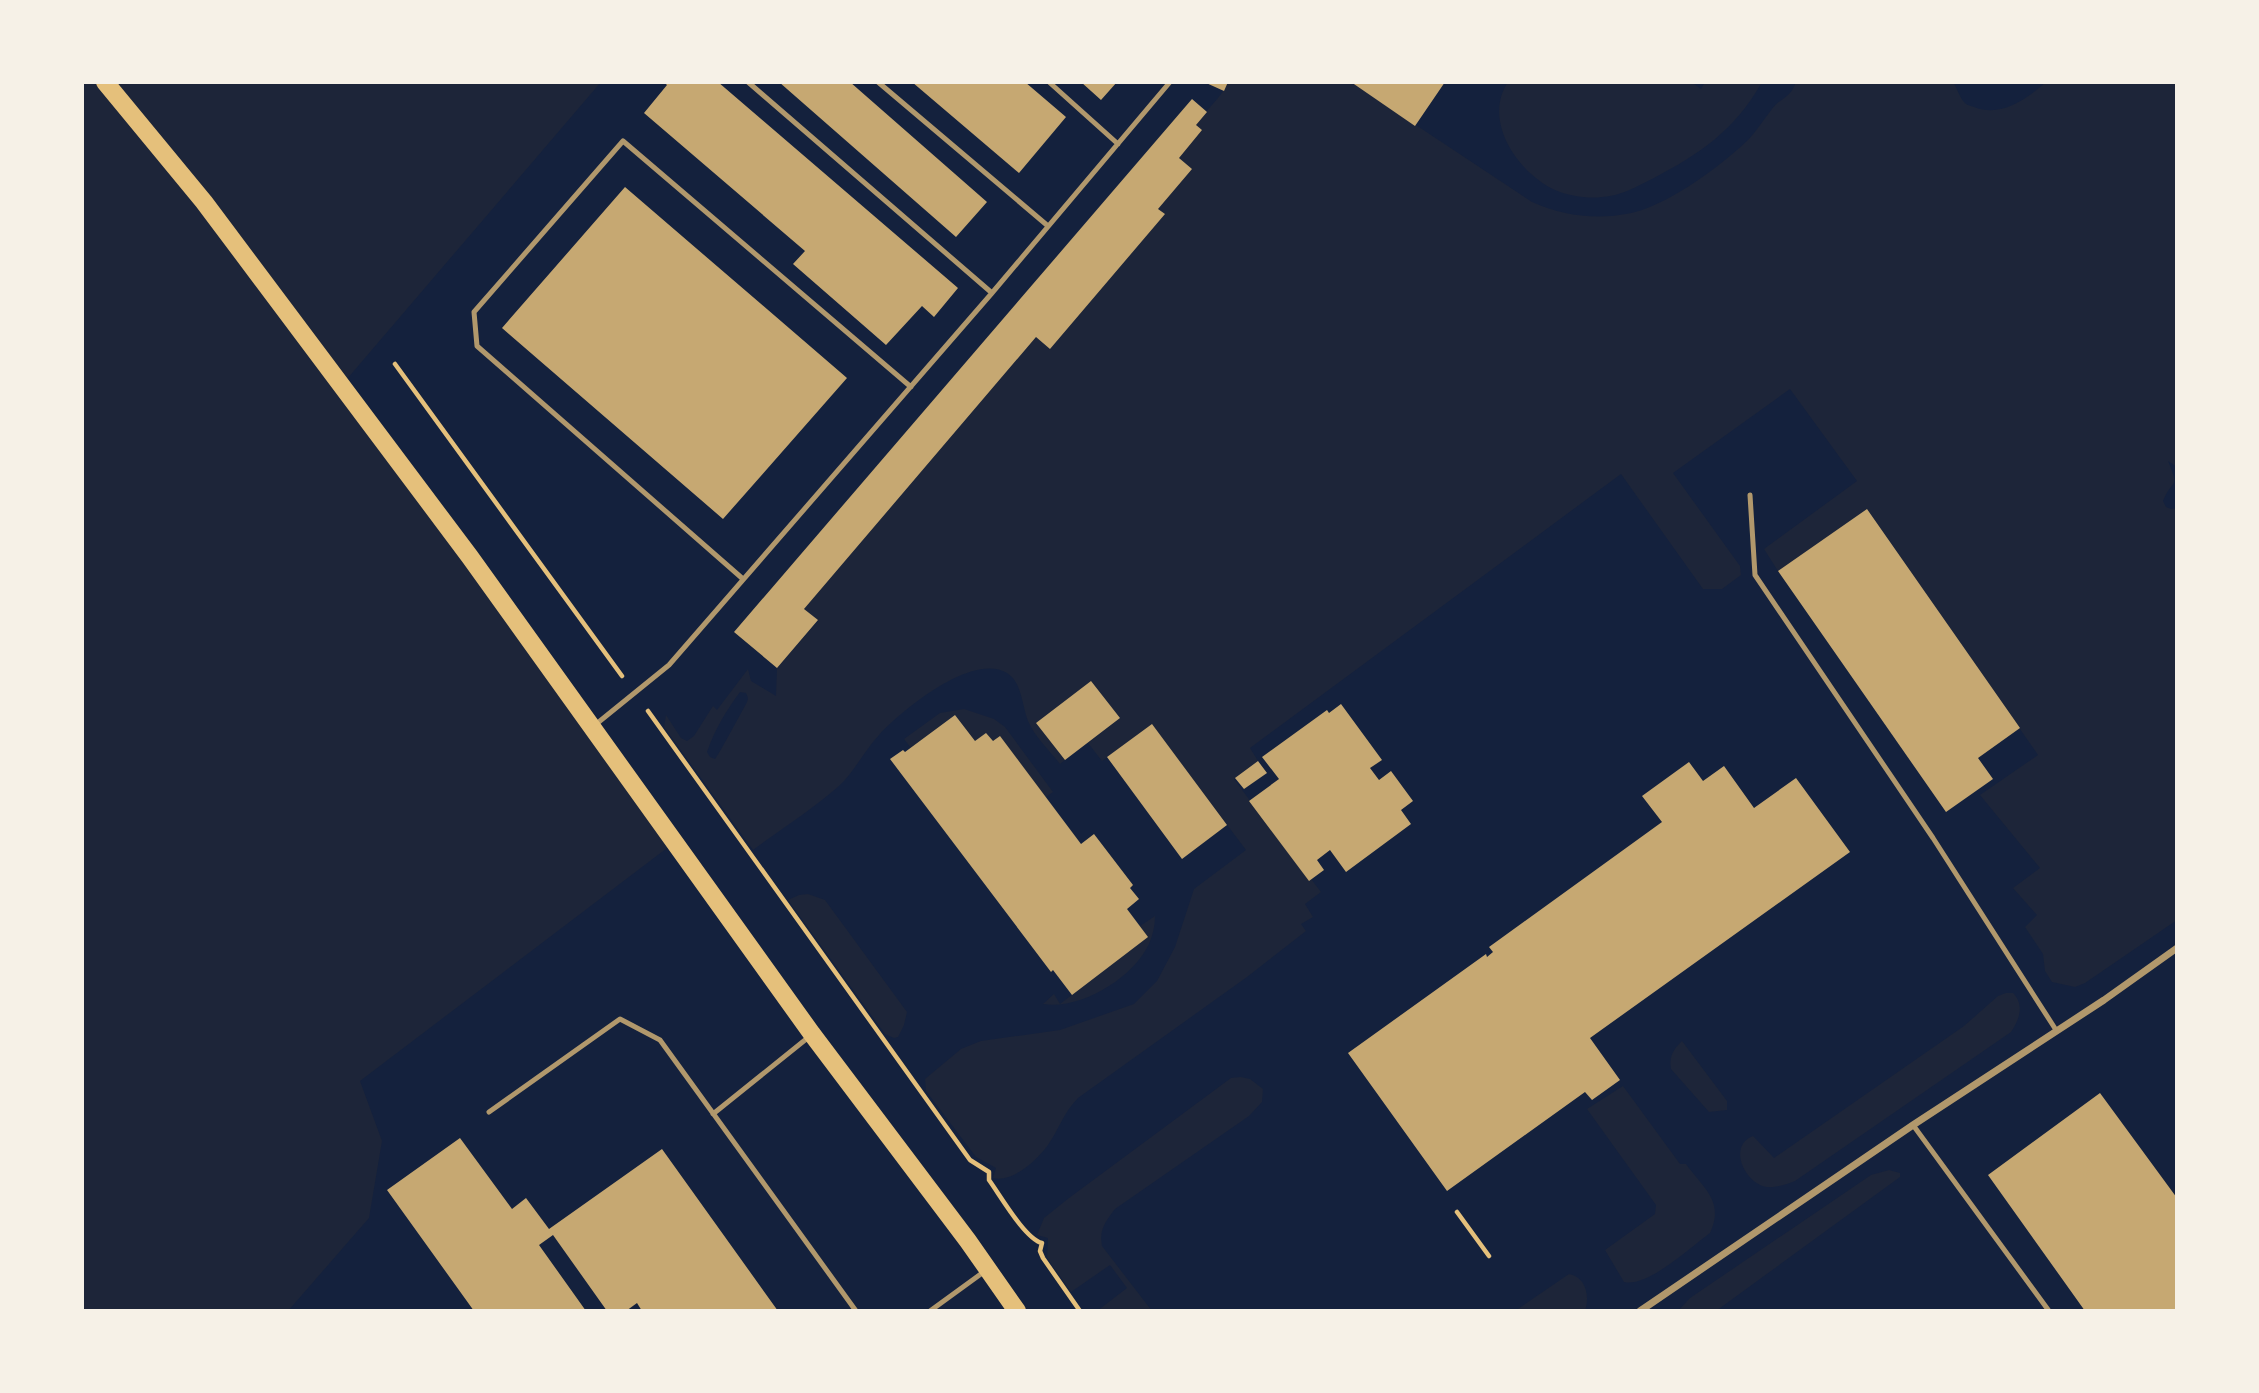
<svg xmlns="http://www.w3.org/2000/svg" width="2259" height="1393" font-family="'Nunito Sans',sans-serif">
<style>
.green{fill:#1d2539;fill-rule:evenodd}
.building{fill:#c6a872}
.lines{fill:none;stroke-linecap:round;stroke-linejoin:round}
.path{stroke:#e5c07b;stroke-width:4.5}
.service{stroke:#b1986c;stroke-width:5}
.minor{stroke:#b1986c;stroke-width:7}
.primary{stroke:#e5c07b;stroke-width:18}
</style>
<rect width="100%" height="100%" fill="#14213d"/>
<path class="green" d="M 82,82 L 601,82 L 341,386 L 675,842 L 360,1081 L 382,1141 L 369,1218 L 288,1311 L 82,1311 Z
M 1228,82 L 1351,82 L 1532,202 C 1561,215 1594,220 1626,214 C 1665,208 1721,166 1749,139 C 1757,130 1764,119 1772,109 C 1781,97 1790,99 1796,82 L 1953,82 C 1957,88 1960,98 1964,102 C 1966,105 1971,106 1974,107 C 2001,118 2027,99 2046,82 L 2177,82 L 2177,467 L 2168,461 C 2180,490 2173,477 2163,501 L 2166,507 L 2171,509 L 2177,508 L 2177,920 L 2085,983 L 2075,987 L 2052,982 L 2045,971 L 2043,954 L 2025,927 L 2037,915 L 2013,888 L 2040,868 L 1980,795 L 2038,755 L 1868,510 L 1778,571 L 1764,549 L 1857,481 L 1790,389 L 1673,473 L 1740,566 L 1741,575 L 1722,589 L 1703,589 L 1621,474 L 1250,748 L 1258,761 L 1234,779 L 1309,880 L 1311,879 L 1321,892 L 1305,904 L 1313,917 L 1301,924 L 1306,931 L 1247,977 L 1078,1098 C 1064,1112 1059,1129 1048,1145 C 1037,1160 1013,1183 993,1178 L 996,1168 L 976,1157 L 926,1091 L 925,1079 L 961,1049 L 981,1041 L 1060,1030 L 1134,1004 L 1157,981 L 1175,947 L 1194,889 L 1246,850 L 1152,725 L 1102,761 L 1088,743 L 1120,718 L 1091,682 L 1065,760 L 1060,764 C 1050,751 1034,736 1028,721 C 1022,706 1022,682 1007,673 C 972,652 901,711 879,735 C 864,751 855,771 839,786 C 813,809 781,829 753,850 L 664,727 L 666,715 L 681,738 L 687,741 L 694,736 L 713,706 L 717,710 L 748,669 L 751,681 L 776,696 L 777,668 L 818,621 L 804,609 L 1036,337 L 1049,348 L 1164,214 L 1158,209 C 1169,181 1179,152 1194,127 C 1204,111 1220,100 1228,82 ZM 740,692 L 746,693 C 748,698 749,698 746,704 C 742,711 718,756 715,759 L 710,757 L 707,752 C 715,729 726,711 740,692 Z
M 1508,82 L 1691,82 L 1701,89 L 1705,82 L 1762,82 C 1735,130 1700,154 1652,179 C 1636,187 1620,196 1602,197 C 1588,199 1569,196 1555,190 C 1518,173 1482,121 1508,82 Z
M 964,709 L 994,719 L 1005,727 L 1053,792 L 1046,797 L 993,741 L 975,741 L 955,715 L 911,748 L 904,739 L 940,713 Z
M 808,894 L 825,900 L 907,1012 L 904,1025 L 898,1037 L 894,1038 L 885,1034 L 788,900 L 799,895 Z
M 1155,916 C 1155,925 1153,935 1149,944 C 1133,978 1081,1010 1043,1004 L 1054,994 L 1060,1004 L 1147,937 L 1140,926 Z
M 2006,993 L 2013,993 C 2025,1005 2019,1020 2011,1032 L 1795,1181 C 1787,1184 1776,1188 1767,1187 C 1745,1184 1727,1146 1753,1136 L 1774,1158 L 1964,1026 L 1998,996 Z
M 1682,1041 L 1727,1101 L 1727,1110 L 1709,1112 L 1671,1069 C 1669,1056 1673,1050 1682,1041 Z
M 1241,1077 L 1250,1079 L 1263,1089 L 1262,1102 L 1249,1116 L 1115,1209 C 1105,1222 1099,1230 1102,1246 L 1152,1311 L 1097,1311 L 1127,1288 L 1110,1265 L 1071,1292 L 1047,1258 L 1048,1238 L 1037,1235 L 1044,1218 L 1069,1198 L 1231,1078 Z
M 1623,1086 L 1680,1164 L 1686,1164 C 1703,1188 1725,1201 1710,1233 C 1691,1247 1647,1288 1624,1282 L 1605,1250 L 1655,1214 L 1656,1205 L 1587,1109 Z
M 1889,1170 L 1900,1173 L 1900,1177 L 1716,1311 L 1678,1311 L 1690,1298 L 1871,1175 Z
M 1569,1274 C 1586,1277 1590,1296 1585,1311 L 1515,1311 Z"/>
<path class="building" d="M 664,82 L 718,82 L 958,288 L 934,317 L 922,306 L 886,345 L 793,264 L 805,251 L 644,113 L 667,85 Z
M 779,82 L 850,82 L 987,202 L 956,237 Z
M 912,82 L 1025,82 L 1066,117 L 1019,173 Z
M 1081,82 L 1117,82 L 1101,100 Z
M 1204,82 L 1228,82 L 1224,91 Z
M 1351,82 L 1445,82 L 1415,126 Z
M 1192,99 L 1207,112 L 1196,125 L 1202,130 L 1179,158 L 1192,169 L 1158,209 L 1165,214 L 1050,349 L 1036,337 L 804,609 L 818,620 L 777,668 L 734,632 Z
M 625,187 L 847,378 L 723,519 L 502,328 Z
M 1867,509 L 2020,728 L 1978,758 L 1993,779 L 1946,812 L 1778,571 Z
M 1091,681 L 1120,718 L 1065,760 L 1036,723 Z
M 1341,704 L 1382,760 L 1370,768 L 1379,780 L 1391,771 L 1413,801 L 1401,810 L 1411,824 L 1346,872 L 1330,850 L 1317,860 L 1324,870 L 1309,881 L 1249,801 L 1279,779 L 1262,757 L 1327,710 L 1329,713 Z
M 955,715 L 975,741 L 986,733 L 993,741 L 1000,736 L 1081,844 L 1094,834 L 1133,885 L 1130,888 L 1139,899 L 1127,909 L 1148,937 L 1072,995 L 1053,970 L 1051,972 L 890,759 L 903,750 L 905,752 Z
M 1152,724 L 1227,825 L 1182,859 L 1107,757 Z
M 1258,761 L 1267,773 L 1244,789 L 1235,778 Z
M 1689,762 L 1703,781 L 1724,766 L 1754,808 L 1796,778 L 1850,852 L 1590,1038 L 1620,1080 L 1592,1100 L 1585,1092 L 1447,1191 L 1348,1053 L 1486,954 L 1487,957 L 1493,952 L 1489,947 L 1662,822 L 1642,796 Z
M 2100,1093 L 2177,1198 L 2177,1311 L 2085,1311 L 1988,1175 Z
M 460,1138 L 512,1209 L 526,1198 L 549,1229 L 662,1149 L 778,1311 L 642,1311 L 637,1303 L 626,1311 L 607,1311 L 553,1235 L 539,1245 L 586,1311 L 474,1311 L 387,1190 Z"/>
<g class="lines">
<path class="path" d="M 395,364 L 622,676
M 648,711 L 970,1160 L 989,1172 L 989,1180 C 1000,1195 1025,1239 1042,1243 L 1040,1251 L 1043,1258 L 1080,1311
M 1457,1212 L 1489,1256"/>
<path class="service" d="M 748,82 L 992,293
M 878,82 L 1048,226
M 1049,82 L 1118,144
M 1750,495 L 1755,575 L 1933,838 L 2056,1030
M 743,579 L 477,346 L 474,312 L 623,141 L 911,387
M 595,725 L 669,665 L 992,293 L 1170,82
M 489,1112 L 620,1019 L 660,1040 L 856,1311
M 713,1114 L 810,1036
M 1913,1125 L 2049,1311
M 930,1311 L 985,1271"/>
<path class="minor" d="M 1640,1311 L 1913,1125 L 2104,1000 L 2177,948"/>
<path class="primary" d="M 105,82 L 204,202 L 470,557 L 812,1034 L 968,1241 L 1017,1311"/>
</g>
<rect width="2259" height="1393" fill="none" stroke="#f6f1e7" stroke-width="168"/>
</svg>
